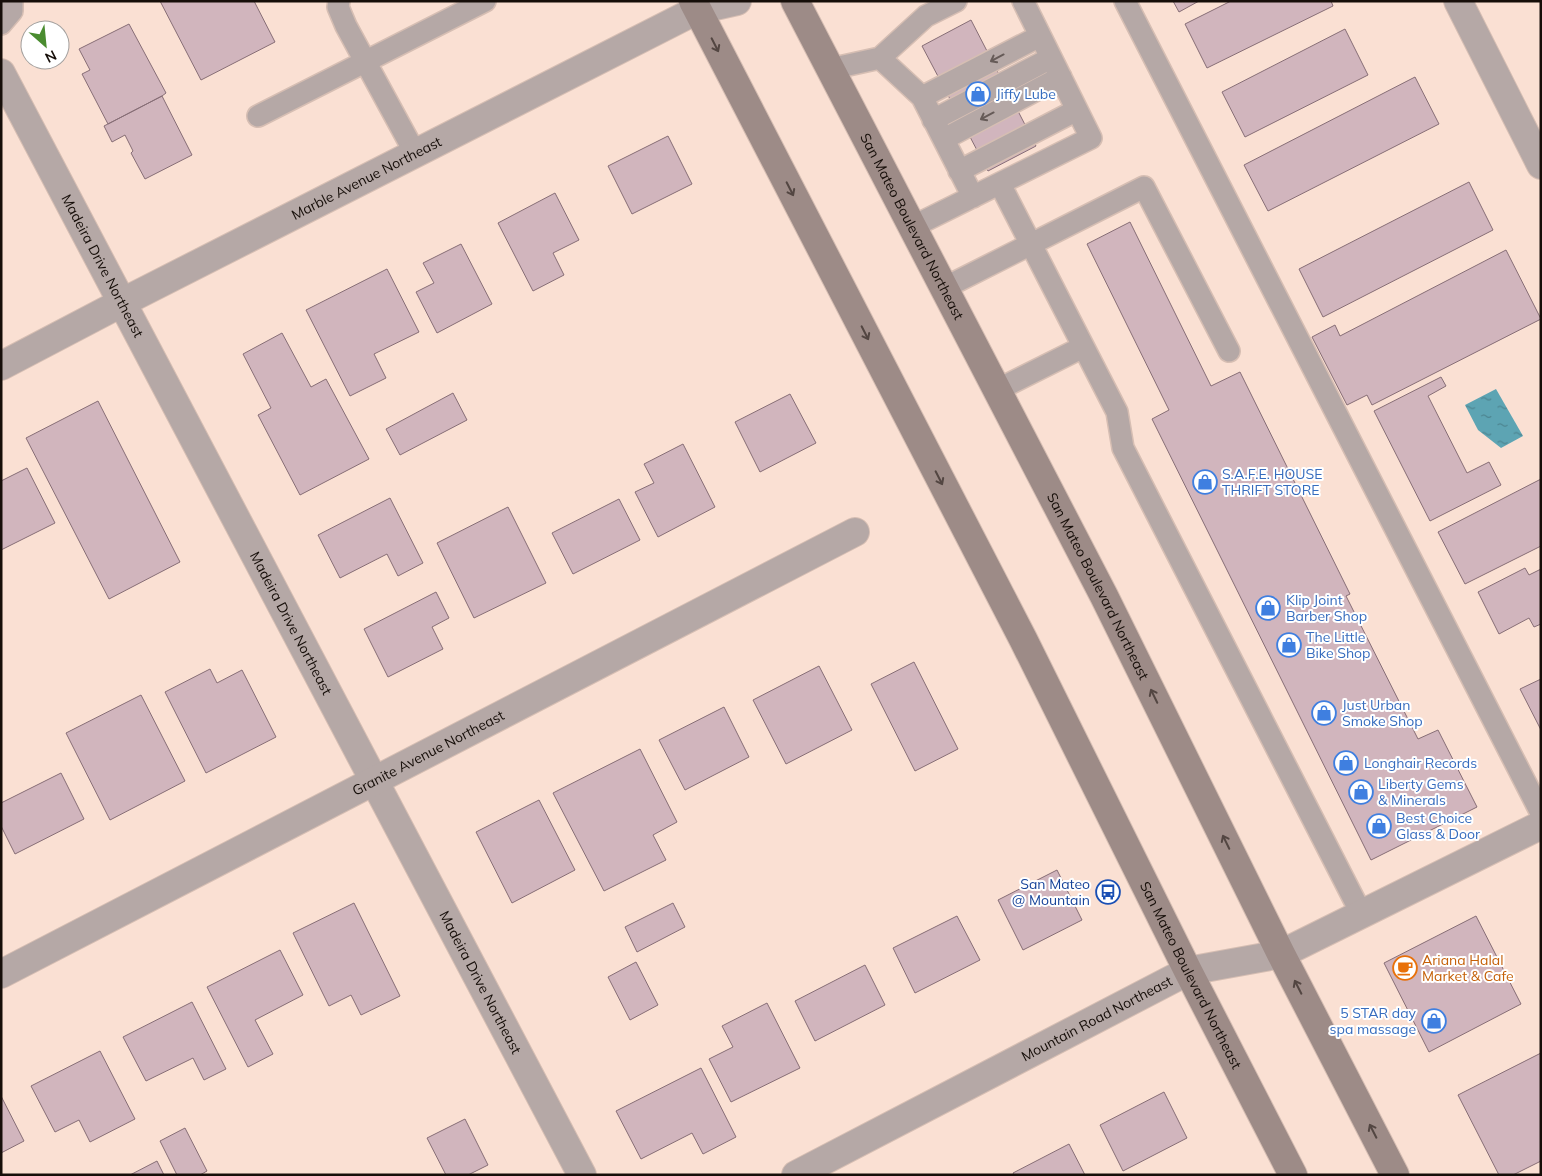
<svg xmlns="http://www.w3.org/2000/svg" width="1542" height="1176" font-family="Mulish,sans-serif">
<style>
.water{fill:url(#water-ripples)}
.building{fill:#d1b5bd;stroke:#876e76}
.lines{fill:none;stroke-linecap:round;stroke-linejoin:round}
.service-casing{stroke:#d6beb3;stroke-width:24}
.minor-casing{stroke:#d6beb3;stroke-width:30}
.secondary-casing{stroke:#d6beb3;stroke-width:30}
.service{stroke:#b5a8a6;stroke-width:21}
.minor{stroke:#b5a8a6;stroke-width:28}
.secondary{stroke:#9d8b87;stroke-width:28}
.oneway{stroke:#534642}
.oneway2{stroke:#665b58}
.labels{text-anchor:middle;stroke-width:4;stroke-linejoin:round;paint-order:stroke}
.shop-label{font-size:14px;fill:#366cbe;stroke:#fff;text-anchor:start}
.street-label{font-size:14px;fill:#160e09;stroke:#fff}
.transit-label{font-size:14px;fill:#164399;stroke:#fff;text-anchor:end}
.food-label{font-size:14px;fill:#c56008;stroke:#fff;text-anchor:start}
</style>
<defs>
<pattern id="water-ripples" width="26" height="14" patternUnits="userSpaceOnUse" patternTransform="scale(1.25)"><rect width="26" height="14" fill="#5da4b3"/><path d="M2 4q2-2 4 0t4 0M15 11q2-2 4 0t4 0" fill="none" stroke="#4c8490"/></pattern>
</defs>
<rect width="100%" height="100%" fill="#fae0d3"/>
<path class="water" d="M 1496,389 L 1523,436 L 1501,448 L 1478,430 L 1465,405 Z"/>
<path class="building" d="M 160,1 L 254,1 L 275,42 L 201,80 Z
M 1173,1 L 1199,1 L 1179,12 Z
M 1231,1 L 1331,1 L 1333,6 L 1207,68 L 1185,24 Z
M 971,20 L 1036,146 L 988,171 L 922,46 Z
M 129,24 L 166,93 L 162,96 L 108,124 L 82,74 L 90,70 L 79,49 Z
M 1345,29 L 1368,75 L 1245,137 L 1222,92 Z
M 1415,77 L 1439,124 L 1268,211 L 1244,165 Z
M 162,96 L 192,155 L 145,179 L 131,153 L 133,151 L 125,135 L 112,142 L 104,126 Z
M 668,136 L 692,184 L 632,214 L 608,166 Z
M 1469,182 L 1493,230 L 1323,317 L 1299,269 Z
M 555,193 L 579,240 L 553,253 L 564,275 L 533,291 L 498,223 Z
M 1130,222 L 1211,386 L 1240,372 L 1350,594 L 1346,596 L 1418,739 L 1438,730 L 1477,807 L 1371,860 L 1152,419 L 1169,410 L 1087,244 Z
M 461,244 L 492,304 L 437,333 L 416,292 L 434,283 L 423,263 Z
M 1506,250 L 1541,319 L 1372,405 L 1367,395 L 1347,405 L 1312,337 L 1335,325 L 1340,336 Z
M 387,269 L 419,332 L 374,354 L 386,378 L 350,396 L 306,310 Z
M 282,333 L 311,387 L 326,379 L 369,459 L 300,495 L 258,415 L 271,408 L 243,354 Z
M 1441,377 L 1446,386 L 1428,396 L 1467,473 L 1489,462 L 1501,485 L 1430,521 L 1374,411 Z
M 453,393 L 467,420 L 400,455 L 386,429 Z
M 790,394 L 816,443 L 760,472 L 735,422 Z
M 98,401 L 180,562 L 109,599 L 26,438 Z
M 683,444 L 715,507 L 658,537 L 635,492 L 654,483 L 644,464 Z
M 27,468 L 55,523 L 1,550 L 1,481 Z
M 1541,479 L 1541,546 L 1465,584 L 1438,532 Z
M 390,498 L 423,563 L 398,576 L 387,554 L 340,578 L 318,535 Z
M 619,499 L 640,540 L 573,574 L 552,533 Z
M 508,507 L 546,583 L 474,618 L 437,543 Z
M 1525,568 L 1529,575 L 1541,569 L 1541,624 L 1534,627 L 1529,618 L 1499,634 L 1478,592 Z
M 436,592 L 449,618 L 432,627 L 443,649 L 388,677 L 364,629 Z
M 914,662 L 958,749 L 915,771 L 871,684 Z
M 819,666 L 852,730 L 786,764 L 753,700 Z
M 210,669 L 217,683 L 242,670 L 276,737 L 206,773 L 165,692 Z
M 1541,679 L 1541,730 L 1520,689 Z
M 141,695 L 185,781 L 110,820 L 66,733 Z
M 724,707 L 749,757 L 685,790 L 659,740 Z
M 640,749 L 677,822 L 653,835 L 666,860 L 604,891 L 553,793 Z
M 61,773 L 84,819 L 15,854 L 1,826 L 1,803 Z
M 539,800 L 575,870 L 512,903 L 476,832 Z
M 1057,870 L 1082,920 L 1023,950 L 998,900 Z
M 354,903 L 400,996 L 361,1015 L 351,995 L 329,1006 L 293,933 Z
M 673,903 L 685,927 L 637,952 L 625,927 Z
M 957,916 L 980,960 L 915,993 L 893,948 Z
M 1476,916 L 1521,1004 L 1429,1052 L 1384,963 Z
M 280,950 L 303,995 L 255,1020 L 273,1054 L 248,1067 L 207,987 Z
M 636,962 L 658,1005 L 630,1020 L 608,977 Z
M 865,965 L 885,1005 L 815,1041 L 795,1001 Z
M 192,1002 L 226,1069 L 204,1080 L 193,1058 L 146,1081 L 123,1037 Z
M 767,1003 L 800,1068 L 731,1102 L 709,1059 L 733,1047 L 722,1026 Z
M 100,1051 L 135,1119 L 90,1142 L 79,1120 L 55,1132 L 31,1086 Z
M 1541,1053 L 1541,1161 L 1513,1175 L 1499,1175 L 1458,1095 Z
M 701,1068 L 736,1137 L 703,1154 L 692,1133 L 641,1159 L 616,1111 Z
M 1164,1092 L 1187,1138 L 1123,1171 L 1100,1125 Z
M 1,1096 L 24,1141 L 1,1153 Z
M 465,1119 L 488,1165 L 468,1175 L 446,1175 L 427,1138 Z
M 185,1128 L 207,1171 L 200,1175 L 177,1175 L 160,1141 Z
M 1069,1144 L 1085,1175 L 1014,1175 L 1013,1173 Z
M 157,1161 L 164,1175 L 130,1175 Z"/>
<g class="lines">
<g class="service-casing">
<path id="service" d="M 339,1 L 338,7 L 346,26 L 415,153
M 1125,1 L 1541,813
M 1,24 L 12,11 L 12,1
M 880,58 L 922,97 L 973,197
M 830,69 L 880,58 L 926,16 L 956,1
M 922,97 L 1040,36
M 258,116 L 485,1
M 933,120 L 1051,58
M 944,139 L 1061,77
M 959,171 L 1077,110
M 1000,184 L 1117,412 L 1123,448 L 1362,915
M 912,227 L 1091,138 L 1023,1
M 944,288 L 1144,187 L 1229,351
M 997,390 L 1083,347"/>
</g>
<g class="minor-casing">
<g id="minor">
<path d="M 1458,1 L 1541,165"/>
<path id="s1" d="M 1,73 L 582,1175"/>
<path id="s2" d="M 1,366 L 123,302 L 697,10 L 737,1"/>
<path id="s3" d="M 1,974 L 855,532"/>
<path id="s4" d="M 796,1175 L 1188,971 L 1281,954 L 1541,825"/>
</g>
</g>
<g class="secondary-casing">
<g id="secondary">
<path id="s5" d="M 693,1 L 1023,639 L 1188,971 L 1293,1175"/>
<path id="s6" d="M 795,1 L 1104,596 L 1281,954 L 1395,1175"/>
</g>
</g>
<use href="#service" class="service"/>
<use href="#minor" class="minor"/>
<use href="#secondary" class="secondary"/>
</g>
<defs><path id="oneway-shaft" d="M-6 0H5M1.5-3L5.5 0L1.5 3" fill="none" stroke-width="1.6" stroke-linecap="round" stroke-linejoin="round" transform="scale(1.25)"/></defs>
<g class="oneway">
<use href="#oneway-shaft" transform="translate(715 45) rotate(63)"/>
<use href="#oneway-shaft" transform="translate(790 189) rotate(63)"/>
<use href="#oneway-shaft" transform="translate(865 333) rotate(63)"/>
<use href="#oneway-shaft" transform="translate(939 478) rotate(63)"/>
<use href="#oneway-shaft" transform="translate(1154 696) rotate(-116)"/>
<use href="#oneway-shaft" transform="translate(1226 842) rotate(-116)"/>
<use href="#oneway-shaft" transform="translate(1298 987) rotate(-117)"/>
<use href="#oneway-shaft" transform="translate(1373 1131) rotate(-117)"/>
</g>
<g class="oneway2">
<use href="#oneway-shaft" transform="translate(997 58) rotate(152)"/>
<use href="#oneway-shaft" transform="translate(987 116) rotate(152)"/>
</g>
<defs>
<g id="shop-ring" transform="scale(1.25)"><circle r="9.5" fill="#fff" stroke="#3f7fe0" stroke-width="1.5"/><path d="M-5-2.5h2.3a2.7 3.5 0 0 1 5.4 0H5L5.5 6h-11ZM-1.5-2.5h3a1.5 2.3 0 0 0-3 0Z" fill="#3f7fe0"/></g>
<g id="bus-ring" transform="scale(1.25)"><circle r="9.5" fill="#fff" stroke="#1a4fb4" stroke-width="1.5"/><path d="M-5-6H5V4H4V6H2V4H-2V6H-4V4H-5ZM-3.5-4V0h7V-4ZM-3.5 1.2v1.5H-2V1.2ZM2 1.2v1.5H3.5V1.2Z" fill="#1a4fb4"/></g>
<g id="cafe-ring" transform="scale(1.25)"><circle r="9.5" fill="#fff" stroke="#e8710a" stroke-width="1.5"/><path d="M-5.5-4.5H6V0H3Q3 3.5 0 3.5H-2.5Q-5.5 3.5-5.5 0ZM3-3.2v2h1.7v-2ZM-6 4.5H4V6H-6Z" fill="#e8710a"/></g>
</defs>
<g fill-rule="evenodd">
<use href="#shop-ring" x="978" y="94"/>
<use href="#shop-ring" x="1205" y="482"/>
<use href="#shop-ring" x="1268" y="608"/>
<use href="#shop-ring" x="1289" y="645"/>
<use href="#shop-ring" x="1324" y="713"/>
<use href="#shop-ring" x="1346" y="763"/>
<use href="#shop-ring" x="1361" y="792"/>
<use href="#shop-ring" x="1379" y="826"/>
<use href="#bus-ring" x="1108" y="892"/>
<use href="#cafe-ring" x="1405" y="968"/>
<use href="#shop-ring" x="1434" y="1021"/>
</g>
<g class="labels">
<g class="shop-label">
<text x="996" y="99">Jiffy Lube</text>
<text x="1222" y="479">S.A.F.E. HOUSE<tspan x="1222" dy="16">THRIFT STORE</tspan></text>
<text x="1286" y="605">Klip Joint<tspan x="1286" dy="16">Barber Shop</tspan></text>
<text x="1306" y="642">The Little<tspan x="1306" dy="16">Bike Shop</tspan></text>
<text x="1342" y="710">Just Urban<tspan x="1342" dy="16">Smoke Shop</tspan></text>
<text x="1364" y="768">Longhair Records</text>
<text x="1378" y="789">Liberty Gems<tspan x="1378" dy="16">&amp; Minerals</tspan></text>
<text x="1396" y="823">Best Choice<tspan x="1396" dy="16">Glass &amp; Door</tspan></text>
<text x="1416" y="1018" text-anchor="end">5 STAR day<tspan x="1416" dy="16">spa massage</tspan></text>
</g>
<g class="street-label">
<text dy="5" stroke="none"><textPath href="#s2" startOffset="411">Marble Avenue Northeast</textPath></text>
<text dy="5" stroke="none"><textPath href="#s6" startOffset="254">San Mateo Boulevard Northeast</textPath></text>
<text dy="5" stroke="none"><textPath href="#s1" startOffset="218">Madeira Drive Northeast</textPath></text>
<text dy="5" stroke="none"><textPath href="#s6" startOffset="659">San Mateo Boulevard Northeast</textPath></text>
<text dy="5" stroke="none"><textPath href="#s1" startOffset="622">Madeira Drive Northeast</textPath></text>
<text dy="5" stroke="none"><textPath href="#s3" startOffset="481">Granite Avenue Northeast</textPath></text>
<text dy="5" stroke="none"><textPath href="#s5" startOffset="1094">San Mateo Boulevard Northeast</textPath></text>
<text dy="5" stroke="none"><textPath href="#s1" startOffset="1028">Madeira Drive Northeast</textPath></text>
<text dy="5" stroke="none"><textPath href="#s4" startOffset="339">Mountain Road Northeast</textPath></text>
</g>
<g class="transit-label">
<text x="1090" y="889">San Mateo<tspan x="1090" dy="16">@ Mountain</tspan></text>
</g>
<g class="food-label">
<text x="1422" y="965">Ariana Halal<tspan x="1422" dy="16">Market &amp; Cafe</tspan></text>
</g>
</g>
<rect width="1542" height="1176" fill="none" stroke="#160e09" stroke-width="5"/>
<g transform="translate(45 45) rotate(153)"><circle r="24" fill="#ffffff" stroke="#a29f9d"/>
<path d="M0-4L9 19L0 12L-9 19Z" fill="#4a8c30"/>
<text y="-8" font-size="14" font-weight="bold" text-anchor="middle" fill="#160e09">N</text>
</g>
</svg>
